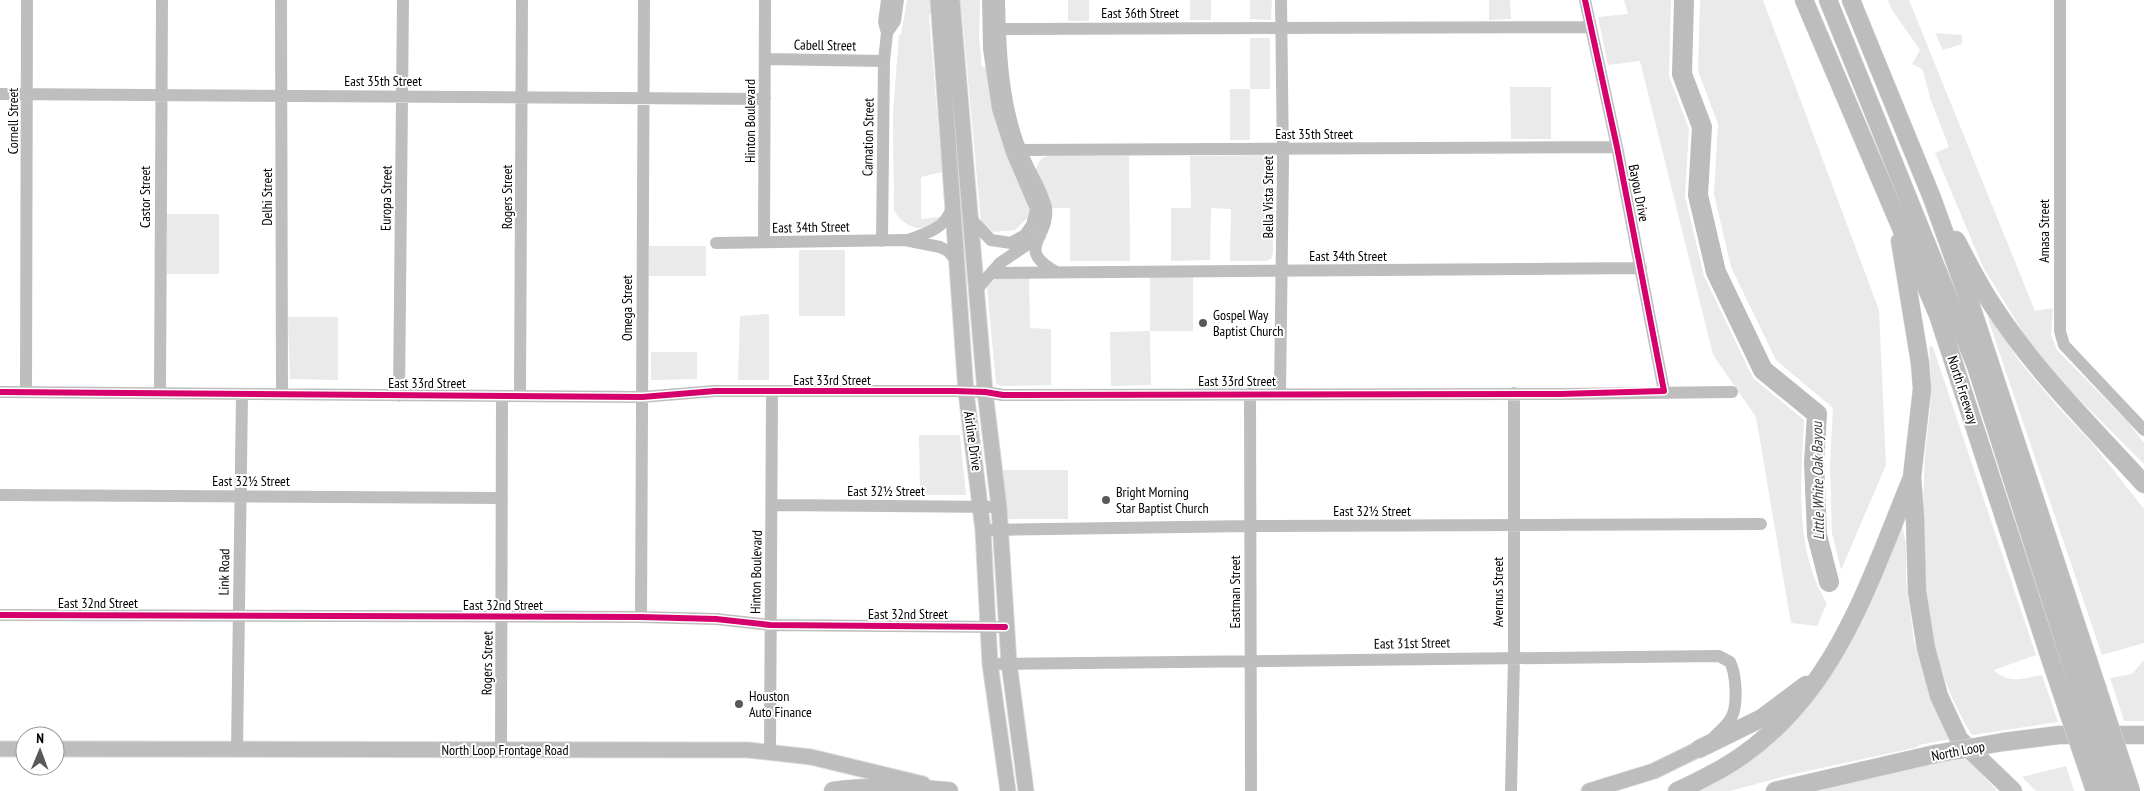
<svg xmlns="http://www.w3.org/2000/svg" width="2144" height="791" font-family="'PT Sans Narrow',sans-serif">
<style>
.green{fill:#eaeaea}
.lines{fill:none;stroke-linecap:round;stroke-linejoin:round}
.river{stroke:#bcbcbc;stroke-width:20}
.major-casing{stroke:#dbdbdb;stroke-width:17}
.highway-casing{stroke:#dbdbdb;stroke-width:19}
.minor{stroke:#bebebe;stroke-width:12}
.major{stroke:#bdbdbd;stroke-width:15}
.highway{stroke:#bdbdbd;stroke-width:18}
.highway-bridge-casing{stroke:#dbdbdb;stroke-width:19;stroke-linecap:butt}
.highway-bridge{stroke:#bdbdbd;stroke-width:18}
.cycleway-casing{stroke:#fff;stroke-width:9}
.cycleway{stroke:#d6006c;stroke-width:6}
.poi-dot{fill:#595959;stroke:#fff;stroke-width:2}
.labels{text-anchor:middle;stroke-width:4;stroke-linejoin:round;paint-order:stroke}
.street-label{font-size:14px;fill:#000;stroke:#fff}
.poi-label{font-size:14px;fill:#000;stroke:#fff;text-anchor:start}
.water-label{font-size:15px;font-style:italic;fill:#404040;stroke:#fff}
</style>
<rect width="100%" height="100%" fill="#fff"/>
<path class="green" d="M 907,0 L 980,0 L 979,36 L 982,67 L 986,67 L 1006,152 L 1030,207 L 1027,218 L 1015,230 L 993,232 L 981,222 L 962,13 L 931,13 L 929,15 L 942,172 L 921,177 L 921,219 L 939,217 C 925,236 905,228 894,211 L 893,115 L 899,34 L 901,35 Z
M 1068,0 L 1089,0 L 1089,21 L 1068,21 Z
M 1190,0 L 1211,0 L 1211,20 L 1190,20 Z
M 1250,0 L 1272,0 L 1271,20 L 1250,19 Z
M 1489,0 L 1510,0 L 1511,19 L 1489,20 Z
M 1624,0 L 1671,0 L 1669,76 L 1689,129 L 1685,196 L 1704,276 L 1753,378 L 1804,420 C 1801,480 1794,551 1827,603 L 1817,626 L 1791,623 L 1756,417 L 1713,355 L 1640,61 L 1608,65 L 1598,17 L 1628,14 Z
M 1700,0 L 1763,0 L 1879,310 L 1886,465 L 1841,570 L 1832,533 L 1830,464 L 1833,408 L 1776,360 L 1731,267 L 1714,194 L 1718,124 L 1698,71 Z
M 1888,0 L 1909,0 L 2035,311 L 2053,308 L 2051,335 L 2057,350 L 2128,422 L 2144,443 L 2144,464 L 2051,371 L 2035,352 L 1983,267 L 1935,153 L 1949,147 L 1930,98 L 1924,74 L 1922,69 L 1912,64 L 1920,50 L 1892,10 Z
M 1935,33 L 1962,35 L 1962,44 L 1943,50 Z
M 1250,38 L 1270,38 L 1270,89 L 1250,89 L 1250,140 L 1230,140 L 1230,89 L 1250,89 Z
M 1510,87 L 1551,87 L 1551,139 L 1511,139 Z
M 1266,155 L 1271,157 L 1273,160 L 1273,253 L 1271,259 L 1265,261 L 1230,261 L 1231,209 L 1211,208 L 1210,260 L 1171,261 L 1171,208 L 1191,208 L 1190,156 Z
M 1048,156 L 1129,156 L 1130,261 L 1070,261 L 1070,208 L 1052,208 L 1050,198 L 1036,171 C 1037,163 1040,158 1048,156 Z
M 167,214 L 219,214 L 219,274 L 167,274 Z
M 649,246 L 706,246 L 706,276 L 649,276 Z
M 799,250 L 845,250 L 845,316 L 799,316 Z
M 1150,276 L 1193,276 L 1193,331 L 1150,331 L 1151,385 L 1111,386 L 1110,332 L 1150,331 Z
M 1029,277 L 1030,328 L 1051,329 L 1051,385 L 1002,386 L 996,384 L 987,287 L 996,278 Z
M 1988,313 L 2020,362 L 2058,407 L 2092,443 L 2144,509 L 2144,643 L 2102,655 L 1989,322 Z
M 769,314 L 769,380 L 738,380 L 740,316 Z
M 288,317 L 338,317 L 338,380 L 290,379 Z
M 1931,346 L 1933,347 L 2036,655 L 1994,670 C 2009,685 2024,678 2042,675 L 2058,722 L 1972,735 C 1921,653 1921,567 1924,474 C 1925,446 1930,418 1931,390 C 1931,376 1930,362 1929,348 Z
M 651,352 L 697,352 L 697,379 L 651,380 Z
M 919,435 L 960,435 L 966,495 L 920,495 Z
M 1003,470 L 1068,470 L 1068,519 L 1007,519 Z
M 1902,526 L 1906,544 L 1906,582 L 1914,641 L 1929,692 L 1955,738 L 1919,745 L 1918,747 L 1789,775 L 1730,791 L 1691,791 L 1791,722 L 1898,530 Z
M 2144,660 L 2144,721 L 2124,721 L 2110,678 L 2132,674 Z
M 1966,757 L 1997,791 L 1806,791 L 1940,761 Z
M 2066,766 L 2074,791 L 2036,791 L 2022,777 Z"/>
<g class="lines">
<path class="river" d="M 1684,0 L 1682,74 L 1702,127 L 1698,195 L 1716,272 L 1763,370 L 1817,414 L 1814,463 L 1817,535 L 1829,582"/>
<g class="major-casing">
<path id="major" d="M 938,0 L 966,392 L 983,530 L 990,664 L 1008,791
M 952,0 L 985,392 L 999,507 L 1009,663 L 1026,791
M 0,749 L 25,749
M 55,749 L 748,750 L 811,757 L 923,784
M 1589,791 L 1654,771 L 1699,749"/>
</g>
<g class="highway-casing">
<path id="highway" d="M 1804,0 L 1938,315 L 2051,661
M 1828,0 L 1976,366 L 2070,660
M 1851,0 L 1932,198 L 1972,309 L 2088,660
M 1956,240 C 1967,261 1978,283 1991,303 C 2034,370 2091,426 2144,484
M 1900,241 L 1920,363 L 1922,389 L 1912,477 L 1915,517 L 1917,591 L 1926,648 L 1939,696 L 1959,739 L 2013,791
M 2003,742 L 2059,735 L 2144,735
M 1699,749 L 1762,718 L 1806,685
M 833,791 C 872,785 910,788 949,791
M 1677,791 C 1692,785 1706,777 1721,769 C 1831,706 1866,590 1911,480
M 1775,791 L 1935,754"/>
</g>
<path class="minor" d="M 281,0 L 282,394
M 999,0 C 1000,50 1002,104 1021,151 C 1028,170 1041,187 1046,207 C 1050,239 1014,248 1056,272
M 1585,0 L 1617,147 L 1664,391
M 2060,0 L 2060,331 L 2064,345 L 2144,430
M 989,29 L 1590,27
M 887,33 L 895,21 L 898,0
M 766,59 L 884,61
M 0,94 L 765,99
M 1012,153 L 1020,150 L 1617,147
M 970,218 L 991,240 L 1011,243 L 1025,235 L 1032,225 L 1036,209 L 1012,153 L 998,109 L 989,49 L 988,0
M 908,240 C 926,234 948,227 952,206
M 882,241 L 884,61 L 887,33 L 884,22 L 887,0
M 764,242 L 765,0
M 716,243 L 905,240 L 940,247 L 948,251 L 958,262
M 992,273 L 1641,268
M 977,289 L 1000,263 L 1040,236
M 0,392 L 642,397 L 715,391 L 954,391 L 985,392 L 1003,395 L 1560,394 L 1732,392
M 26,392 L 27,0
M 160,393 L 162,0
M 1280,393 L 1283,162 L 1281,0
M 1250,394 L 1251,791
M 520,395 L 522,0
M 399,396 L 403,0
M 0,495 L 502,498
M 773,505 L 999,507
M 983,530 L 1250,526 L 1761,524
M 0,615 L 641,617 L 716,619 L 770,625 L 1005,627
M 641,617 L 644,0
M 990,664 L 1719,656 L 1730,662 C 1736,673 1738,704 1732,716 C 1728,725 1721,730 1714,737
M 237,750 L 242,394
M 501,750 L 502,396
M 770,751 L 772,392
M 1511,791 L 1514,657 L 1514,393"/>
<use href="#major" class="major"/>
<use href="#highway" class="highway"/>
<g class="highway-bridge-casing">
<path id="highway-bridge" d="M 2070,660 L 2113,791
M 2088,660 L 2131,791
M 2051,661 L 2095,791
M 1935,754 L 2003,742"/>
</g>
<use href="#highway-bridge" class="highway-bridge"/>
<g class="cycleway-casing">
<path id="cycleway" d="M 0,392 L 642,397 L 715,391 L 954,391 L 985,392 L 1003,395 L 1560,394 L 1664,391 L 1617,147 L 1585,0
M 0,615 L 641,617 L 716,619 L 770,625 L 1005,627"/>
</g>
<use href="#cycleway" class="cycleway"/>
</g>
<g class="poi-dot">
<circle cx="1203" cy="323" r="5"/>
<circle cx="1106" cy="500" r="5"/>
<circle cx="739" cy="704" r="5"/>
</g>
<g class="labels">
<g class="street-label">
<text x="1140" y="18">East 36th Street</text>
<text transform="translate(825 45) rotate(1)" y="5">Cabell Street</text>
<text x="383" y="86">East 35th Street</text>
<text transform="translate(13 121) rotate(-90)" y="5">Cornell Street</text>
<text transform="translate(750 121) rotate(-90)" y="5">Hinton Boulevard</text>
<text x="1314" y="139">East 35th Street</text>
<text transform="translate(868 137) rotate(-89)" y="5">Carnation Street</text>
<text transform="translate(1639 193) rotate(79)" y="5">Bayou Drive</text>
<text transform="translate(145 197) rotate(-90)" y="5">Castor Street</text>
<text transform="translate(267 197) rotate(-90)" y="5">Delhi Street</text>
<text transform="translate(507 197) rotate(-90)" y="5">Rogers Street</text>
<text transform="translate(1268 197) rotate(-90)" y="5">Bella Vista Street</text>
<text transform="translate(386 198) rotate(-89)" y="5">Europa Street</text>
<text transform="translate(811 227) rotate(-1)" y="5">East 34th Street</text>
<text transform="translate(2044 231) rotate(-90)" y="5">Amasa Street</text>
<text x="1348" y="261">East 34th Street</text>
<text transform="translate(627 308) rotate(-90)" y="5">Omega Street</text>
<text x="832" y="385">East 33rd Street</text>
<text x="1237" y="386">East 33rd Street</text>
<text x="427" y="388">East 33rd Street</text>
<text transform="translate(1963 390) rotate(72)" y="5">North Freeway</text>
<text transform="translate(973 441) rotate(82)" y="5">Airline Drive</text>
<text x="251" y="486">East 32½ Street</text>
<text x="886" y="496">East 32½ Street</text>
<text x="1372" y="516">East 32½ Street</text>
<text transform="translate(224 572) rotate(-89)" y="5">Link Road</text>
<text transform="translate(756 572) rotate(-89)" y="5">Hinton Boulevard</text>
<text transform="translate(1235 592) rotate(-90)" y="5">Eastman Street</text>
<text transform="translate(1498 592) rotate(-90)" y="5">Avernus Street</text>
<text x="98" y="608">East 32nd Street</text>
<text x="503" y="610">East 32nd Street</text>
<text x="908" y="619">East 32nd Street</text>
<text transform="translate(1412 643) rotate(-1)" y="5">East 31st Street</text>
<text transform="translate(487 663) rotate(-89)" y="5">Rogers Street</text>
<text x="505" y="755">North Loop Frontage Road</text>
<text transform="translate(1958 751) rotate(-11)" y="5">North Loop</text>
</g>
<g class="poi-label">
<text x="1213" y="320">Gospel Way<tspan x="1213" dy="16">Baptist Church</tspan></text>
<text x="1116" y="497">Bright Morning<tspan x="1116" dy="16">Star Baptist Church</tspan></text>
<text x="749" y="701">Houston<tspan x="749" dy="16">Auto Finance</tspan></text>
</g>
<g class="water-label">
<text transform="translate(1818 481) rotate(-91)" y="5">Little White Oak Bayou</text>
</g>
</g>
<g transform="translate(40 751) rotate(1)"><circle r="24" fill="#ffffff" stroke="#999999"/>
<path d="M0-4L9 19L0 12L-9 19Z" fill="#595959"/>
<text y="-8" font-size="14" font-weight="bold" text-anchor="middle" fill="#000000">N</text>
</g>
</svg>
